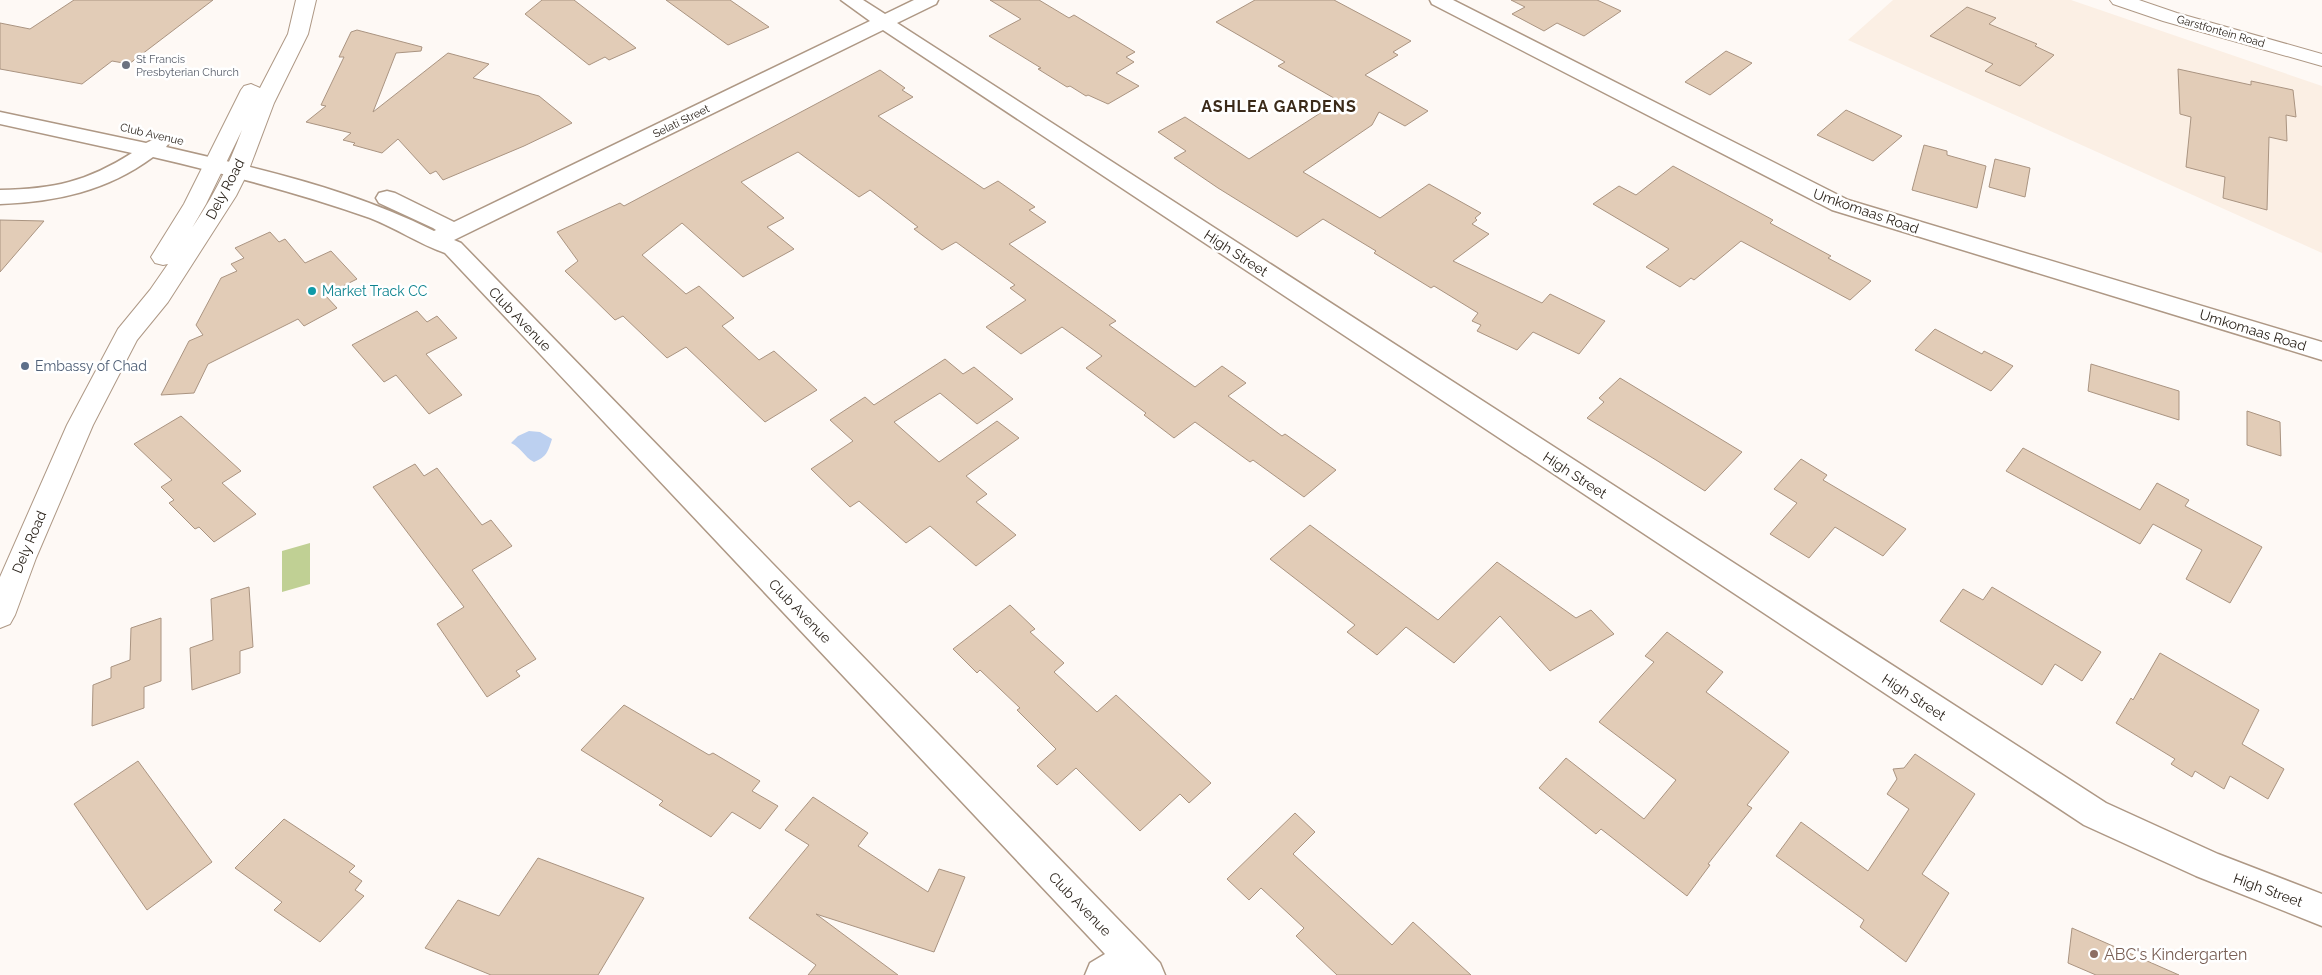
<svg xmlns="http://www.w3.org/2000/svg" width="2322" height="975" font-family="Raleway,sans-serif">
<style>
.built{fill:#fbefe4}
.green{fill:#c0d094}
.water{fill:#bcd0f0}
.building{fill:#e2ccb7;stroke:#aa9481}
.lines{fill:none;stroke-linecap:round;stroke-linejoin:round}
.minor-casing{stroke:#ae9885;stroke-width:3}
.tertiary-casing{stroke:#ae9885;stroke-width:2}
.secondary-casing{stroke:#ae9885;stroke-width:2}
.minor{fill:#fff;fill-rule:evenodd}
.tertiary{fill:#fff;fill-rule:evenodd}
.secondary{fill:#fff;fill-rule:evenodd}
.worship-dot{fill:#6b7280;stroke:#fff;stroke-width:2}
.culture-dot{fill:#0f9aa8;stroke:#fff;stroke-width:2}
.service-dot{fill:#5c6f8a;stroke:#fff;stroke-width:2}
.education-dot{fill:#8d6e63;stroke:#fff;stroke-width:2}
.labels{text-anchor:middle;stroke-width:5;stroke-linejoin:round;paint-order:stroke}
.far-street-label{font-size:11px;fill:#261e16;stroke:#fff}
.far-worship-label{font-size:11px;fill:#5b616d;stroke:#fff;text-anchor:start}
.street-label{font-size:14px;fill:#261e16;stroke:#fff}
.culture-label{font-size:14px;fill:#0d838f;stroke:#fff;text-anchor:start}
.service-label{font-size:14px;fill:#4e5e75;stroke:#fff;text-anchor:start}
.far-district-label{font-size:16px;font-weight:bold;letter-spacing:1px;fill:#3b2a19;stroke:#fff}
.near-education-label{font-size:16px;fill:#785e54;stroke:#fff;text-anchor:start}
</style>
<rect width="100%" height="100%" fill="#fef9f5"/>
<path class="built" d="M 1893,0 L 2071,0 L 2322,86 L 2322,253 L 1848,40 Z"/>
<path class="green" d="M 310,543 L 310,584 L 282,592 L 282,551 Z"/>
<path class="water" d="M 529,431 L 540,432 L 552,439 C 548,451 547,457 534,462 C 524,457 522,448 511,443 L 518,436 Z"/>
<path class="building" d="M 74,0 L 213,0 L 129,64 L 112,61 L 82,84 L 0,69 L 0,23 L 30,29 Z
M 542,0 L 574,0 L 636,48 L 609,60 L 605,57 L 589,65 L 525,14 Z
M 666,0 L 730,0 L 769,27 L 728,45 Z
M 990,0 L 1039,0 L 1069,18 L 1074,15 L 1135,52 L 1126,57 L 1134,62 L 1116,73 L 1139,86 L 1108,104 L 1088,95 L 1086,96 L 1070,86 L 1067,87 L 1038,69 L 1041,68 L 989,36 L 1021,19 Z
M 1255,0 L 1334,0 L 1411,41 L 1393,52 L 1398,55 L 1365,75 L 1428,111 L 1405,126 L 1379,112 L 1372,125 L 1303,172 L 1380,218 L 1429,184 L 1481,213 L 1475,218 L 1477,220 L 1472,224 L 1489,234 L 1453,261 L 1542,303 L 1550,294 L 1605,321 L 1579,354 L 1533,332 L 1517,350 L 1477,331 L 1481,325 L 1472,321 L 1478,313 L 1434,286 L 1431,288 L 1374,253 L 1376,251 L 1323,219 L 1297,237 L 1218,188 L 1174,158 L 1186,151 L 1158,132 L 1185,117 L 1249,159 L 1339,101 L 1278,66 L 1285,62 L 1216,22 Z
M 1511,0 L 1597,0 L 1621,11 L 1584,36 L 1557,23 L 1544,31 L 1512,14 L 1525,7 Z
M 1967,7 L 1996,18 L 1989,24 L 2037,44 L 2035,46 L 2054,55 L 2020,86 L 1985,71 L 1993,64 L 1930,36 Z
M 357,30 L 422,47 L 421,51 L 396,53 L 373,112 L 448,53 L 489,64 L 473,78 L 539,96 L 572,123 L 524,146 L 443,180 L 436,171 L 430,174 L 398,139 L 382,153 L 353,145 L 355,143 L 343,140 L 351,133 L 306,122 L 326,106 L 321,105 L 344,57 L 339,57 L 351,32 Z
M 1726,51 L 1752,63 L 1710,95 L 1685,82 Z
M 2178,69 L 2251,85 L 2251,81 L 2293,90 L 2296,117 L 2286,115 L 2287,141 L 2269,137 L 2267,210 L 2223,198 L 2225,177 L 2186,167 L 2191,117 L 2180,114 Z
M 880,70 L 905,88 L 902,90 L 913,97 L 878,116 L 984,189 L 998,181 L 1035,207 L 1029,210 L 1046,222 L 1009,244 L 1116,321 L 1109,325 L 1195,387 L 1222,366 L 1246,383 L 1228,396 L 1282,436 L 1285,434 L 1336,470 L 1304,497 L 1253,460 L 1250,462 L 1195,422 L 1174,438 L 1144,415 L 1146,413 L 1086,368 L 1102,356 L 1062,327 L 1021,354 L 986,327 L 1026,300 L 1010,288 L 1015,285 L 956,242 L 942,250 L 914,229 L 918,227 L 870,190 L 859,197 L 798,152 L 741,182 L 784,218 L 767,227 L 794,249 L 743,277 L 682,223 L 642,255 L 686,294 L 699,286 L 734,318 L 722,326 L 759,360 L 774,351 L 817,390 L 765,422 L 686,347 L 667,358 L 623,316 L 615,320 L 565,271 L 578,261 L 557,232 L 620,203 L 624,206 Z
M 1846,110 L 1902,136 L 1873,161 L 1817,135 Z
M 1924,145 L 1947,151 L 1947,155 L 1986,166 L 1977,208 L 1912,190 Z
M 1995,159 L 2030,168 L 2025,197 L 1989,187 Z
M 1673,166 L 1773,220 L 1770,223 L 1831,256 L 1828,258 L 1871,281 L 1850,300 L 1741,241 L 1694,280 L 1691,278 L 1680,287 L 1646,267 L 1669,249 L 1593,204 L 1619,186 L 1636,195 Z
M 0,220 L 44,221 L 0,272 Z
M 270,232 L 279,242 L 285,239 L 305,263 L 331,251 L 357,279 L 325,295 L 337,308 L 304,326 L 298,319 L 208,364 L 194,393 L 161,395 L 189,341 L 203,335 L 196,325 L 221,278 L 237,271 L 231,264 L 244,258 L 235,248 Z
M 417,311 L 427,322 L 437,316 L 457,338 L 426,354 L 462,395 L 429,414 L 396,375 L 384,382 L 352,345 Z
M 1935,329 L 1982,354 L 1984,351 L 2013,366 L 1991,391 L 1915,350 Z
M 945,359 L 963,374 L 974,367 L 1013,399 L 977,424 L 940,393 L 894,422 L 939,462 L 997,421 L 1019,438 L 966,476 L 987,494 L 976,502 L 1016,535 L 976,566 L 930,526 L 906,543 L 859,501 L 850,507 L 811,469 L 853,441 L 830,420 L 865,397 L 874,405 Z
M 2091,364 L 2179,391 L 2179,420 L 2088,391 Z
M 1620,378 L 1742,452 L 1705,491 L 1656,460 L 1587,418 L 1604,402 L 1599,398 Z
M 2247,411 L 2280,422 L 2281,456 L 2247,445 Z
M 181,416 L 241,471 L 222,483 L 256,514 L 214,542 L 199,527 L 195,529 L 169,503 L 174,500 L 161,487 L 172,480 L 134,444 Z
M 2023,448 L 2140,510 L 2157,483 L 2189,500 L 2185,506 L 2262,547 L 2230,603 L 2186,579 L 2202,550 L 2153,524 L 2140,544 L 2006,471 Z
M 1801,459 L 1827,475 L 1823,480 L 1906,529 L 1883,556 L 1835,527 L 1809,558 L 1770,534 L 1797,503 L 1774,489 Z
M 415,464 L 424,476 L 437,468 L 482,525 L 491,520 L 512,546 L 472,570 L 536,659 L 516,671 L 520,676 L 487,697 L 437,624 L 464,607 L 373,487 Z
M 1310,525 L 1438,620 L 1497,562 L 1576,618 L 1591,610 L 1614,634 L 1550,671 L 1500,616 L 1454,663 L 1406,627 L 1377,655 L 1347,632 L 1355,625 L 1270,559 Z
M 249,587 L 253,647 L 240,651 L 240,673 L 192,690 L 190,648 L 213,640 L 211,599 Z
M 1992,587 L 2101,652 L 2082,681 L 2055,664 L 2042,685 L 1940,621 L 1963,589 L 1983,600 Z
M 1010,605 L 1035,629 L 1030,632 L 1064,663 L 1054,672 L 1097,712 L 1116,695 L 1211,783 L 1189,803 L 1180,794 L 1140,831 L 1076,768 L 1057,785 L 1037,766 L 1056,749 L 1017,710 L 1020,708 L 980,670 L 977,673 L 953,649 Z
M 161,618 L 161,681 L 144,687 L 144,708 L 92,726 L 93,685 L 111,678 L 111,667 L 130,660 L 131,628 Z
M 1667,632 L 1723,672 L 1706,692 L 1789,752 L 1747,805 L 1752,808 L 1708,864 L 1710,865 L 1687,896 L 1601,829 L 1596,834 L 1539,788 L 1566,758 L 1644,819 L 1676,780 L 1599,722 L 1654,662 L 1645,656 Z
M 2160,653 L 2259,710 L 2242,744 L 2284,769 L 2268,799 L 2230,776 L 2224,789 L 2195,771 L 2192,777 L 2171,764 L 2175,759 L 2116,723 L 2131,698 L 2133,700 Z
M 624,705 L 709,755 L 713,753 L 760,781 L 752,791 L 778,806 L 760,829 L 732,812 L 711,837 L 659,805 L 663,801 L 581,750 Z
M 1915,754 L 1975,794 L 1922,874 L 1949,893 L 1906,962 L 1860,927 L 1864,920 L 1776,856 L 1801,822 L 1868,871 L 1909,809 L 1887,794 L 1897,779 L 1893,769 L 1904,768 Z
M 138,761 L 212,862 L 147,910 L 74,804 Z
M 813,797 L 868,833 L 858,846 L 928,892 L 939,869 L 965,877 L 934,952 L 816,914 L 898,975 L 808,975 L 816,965 L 749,918 L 809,845 L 785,830 Z
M 1295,813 L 1315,832 L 1293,854 L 1392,945 L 1413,922 L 1471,975 L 1337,975 L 1296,936 L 1304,928 L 1261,888 L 1249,900 L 1227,879 Z
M 284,819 L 355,866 L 349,872 L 362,881 L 355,890 L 364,896 L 320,942 L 274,910 L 282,902 L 235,868 Z
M 538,858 L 644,898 L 598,975 L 491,975 L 425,948 L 458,900 L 499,916 Z
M 2072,928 L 2179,975 L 2096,975 L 2068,963 Z"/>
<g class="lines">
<g class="minor-casing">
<path id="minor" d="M 841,0 L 863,0 L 885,14 L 914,0 L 938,0 L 936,4 L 897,23 L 2106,803 L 2218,854 L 2322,894 L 2322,926 L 2196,876 L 2084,825 L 883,30 L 454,240 L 461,243 L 1144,946 L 1160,963 L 1165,975 L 1085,975 L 1090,963 L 1105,954 L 445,253 C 419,244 396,228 370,218 C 299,193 226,174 153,157 C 107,191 56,202 0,204 L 0,190 C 54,189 86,182 132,153 L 0,124 L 0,112 L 146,143 L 159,137 L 166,138 L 169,143 L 166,147 C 257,168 351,189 434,231 L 436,230 L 433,228 L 379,203 L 376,198 L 379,193 L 387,191 L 395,193 L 454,222 L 870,21 Z
M 1430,0 L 1453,0 L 1848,200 L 2322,342 L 2322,360 L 1832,210 L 1432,4 Z"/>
</g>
<g class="tertiary-casing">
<path id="tertiary" d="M 296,0 L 316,0 L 308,34 L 274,103 L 248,172 L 236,196 L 168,302 L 137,340 L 93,425 L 36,558 L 15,615 L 10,624 L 0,628 L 0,577 L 67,425 L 118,329 L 150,290 L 168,264 L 163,265 L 155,263 L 151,257 L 184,204 L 241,90 L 244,86 L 251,84 L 260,88 L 288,34 ZM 242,130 C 228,167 215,194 192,228 L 206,204 Z"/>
</g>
<g class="secondary-casing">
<path id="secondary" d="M 2110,0 L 2139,0 L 2177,13 L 2322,54 L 2322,66 L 2163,21 L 2113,4 Z"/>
</g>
<use href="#minor" class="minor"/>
<use href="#tertiary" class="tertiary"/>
<use href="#secondary" class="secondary"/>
</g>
<circle class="worship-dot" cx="126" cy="65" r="5"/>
<circle class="culture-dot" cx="312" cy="291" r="5"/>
<circle class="service-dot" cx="25" cy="366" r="5"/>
<circle class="education-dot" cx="2094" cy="954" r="5"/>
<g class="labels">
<g class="far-street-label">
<text transform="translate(2221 31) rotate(16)" y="4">Garstfontein Road</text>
<text transform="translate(681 121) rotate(-26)" y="4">Selati Street</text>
<text transform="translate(152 134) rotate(13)" y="4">Club Avenue</text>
</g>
<g class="far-worship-label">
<text x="136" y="63">St Francis<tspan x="136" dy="13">Presbyterian Church</tspan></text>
</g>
<g class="street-label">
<text transform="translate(225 189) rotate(-62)" y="5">Dely Road</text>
<text transform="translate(1866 211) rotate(19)" y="5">Umkomaas Road</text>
<text transform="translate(1236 253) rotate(33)" y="5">High Street</text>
<text transform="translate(520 319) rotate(46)" y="5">Club Avenue</text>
<text transform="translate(2253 330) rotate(17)" y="5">Umkomaas Road</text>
<text transform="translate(1575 475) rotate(33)" y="5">High Street</text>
<text transform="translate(29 542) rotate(-67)" y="5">Dely Road</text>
<text transform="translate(800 611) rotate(46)" y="5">Club Avenue</text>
<text transform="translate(1914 697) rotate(33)" y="5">High Street</text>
<text transform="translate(2268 890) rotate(20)" y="5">High Street</text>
<text transform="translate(1080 904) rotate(46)" y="5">Club Avenue</text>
</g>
<g class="culture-label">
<text x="322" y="296">Market Track CC</text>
</g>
<g class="service-label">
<text x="35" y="371">Embassy of Chad</text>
</g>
<g class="far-district-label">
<text x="1279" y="112">ASHLEA GARDENS</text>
</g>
<g class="near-education-label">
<text x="2104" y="960">ABC's Kindergarten</text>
</g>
</g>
</svg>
